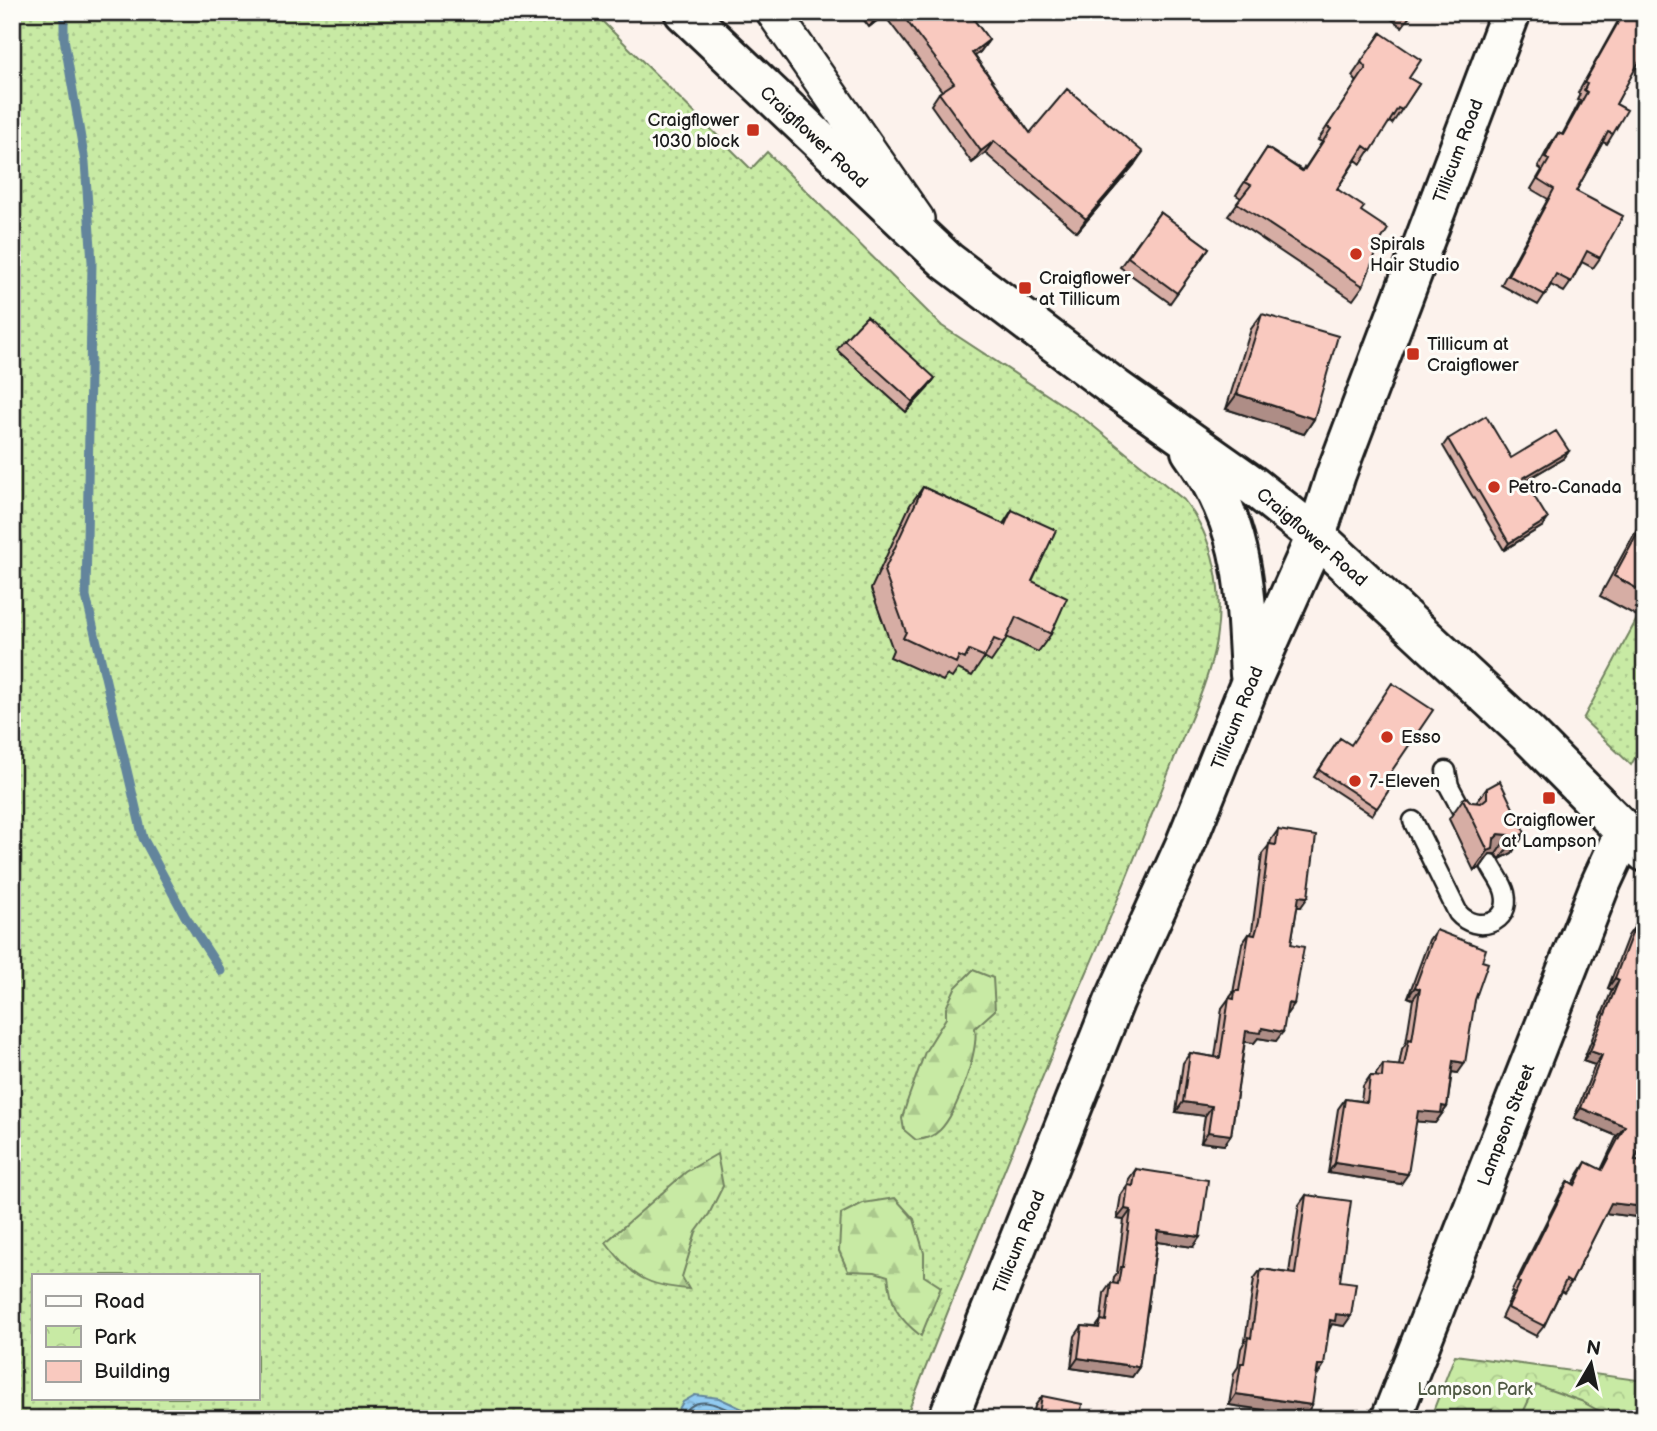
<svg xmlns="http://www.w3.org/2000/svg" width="1657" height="1431" font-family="'Balsamiq Sans',sans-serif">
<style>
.grass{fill:url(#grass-dots);stroke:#728360;stroke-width:2;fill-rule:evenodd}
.forest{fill:url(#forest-firs);stroke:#728360;stroke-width:2}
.park{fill:url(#park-crowns);stroke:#728360;stroke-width:2}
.pitch{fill:#c8eaa4;stroke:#728360;stroke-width:2}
.water{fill:url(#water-ripples);stroke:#63859c;stroke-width:2}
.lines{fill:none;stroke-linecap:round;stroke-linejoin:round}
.shore{stroke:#4b6271;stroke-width:2}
.stream{stroke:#63859c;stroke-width:9}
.lane-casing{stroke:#1c1c1c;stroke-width:23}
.street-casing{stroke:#1c1c1c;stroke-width:38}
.secondary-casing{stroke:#1c1c1c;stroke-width:44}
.lane{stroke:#fdfcf7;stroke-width:18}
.street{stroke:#fdfcf7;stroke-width:33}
.secondary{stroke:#fdfcf7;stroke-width:38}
.wall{fill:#d6ada4;stroke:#1c1c1c;stroke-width:2}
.shaded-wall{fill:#ae8d86;stroke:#1c1c1c;stroke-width:2}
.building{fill:#f9c9bf;stroke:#1c1c1c;stroke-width:2}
.poi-dot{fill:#c8321e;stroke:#fdfcf7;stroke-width:2.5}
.labels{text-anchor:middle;stroke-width:6;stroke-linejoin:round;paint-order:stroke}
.poi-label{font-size:18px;fill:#1c1c1c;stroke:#fdfcf7;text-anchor:start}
.street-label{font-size:18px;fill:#1c1c1c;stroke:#fdfcf7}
.park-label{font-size:18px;fill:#505a45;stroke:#fdfcf7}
</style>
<defs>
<pattern id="grass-dots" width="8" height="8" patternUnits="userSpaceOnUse" patternTransform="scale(1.75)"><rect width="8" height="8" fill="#c8eaa4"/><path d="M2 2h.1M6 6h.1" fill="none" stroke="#abc88d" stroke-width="1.8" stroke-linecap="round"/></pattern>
<pattern id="forest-firs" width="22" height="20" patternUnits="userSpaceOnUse" patternTransform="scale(1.75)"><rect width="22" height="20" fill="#c8eaa4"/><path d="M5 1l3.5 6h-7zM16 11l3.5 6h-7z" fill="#abc88d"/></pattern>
<pattern id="park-crowns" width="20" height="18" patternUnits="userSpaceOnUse" patternTransform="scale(1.75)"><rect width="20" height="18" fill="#c8eaa4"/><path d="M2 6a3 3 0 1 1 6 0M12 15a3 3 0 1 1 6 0" fill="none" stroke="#abc88d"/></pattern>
<pattern id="water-ripples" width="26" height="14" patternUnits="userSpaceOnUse" patternTransform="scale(1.75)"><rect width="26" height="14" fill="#92cbf1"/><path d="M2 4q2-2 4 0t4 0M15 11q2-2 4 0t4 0" fill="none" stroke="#7daece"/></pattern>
</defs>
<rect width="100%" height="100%" fill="#fcf2ec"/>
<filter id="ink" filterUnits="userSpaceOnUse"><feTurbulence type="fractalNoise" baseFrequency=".0143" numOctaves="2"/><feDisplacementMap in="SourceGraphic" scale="14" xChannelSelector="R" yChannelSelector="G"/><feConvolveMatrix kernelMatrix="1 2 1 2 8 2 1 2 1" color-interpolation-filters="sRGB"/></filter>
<g filter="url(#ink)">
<path class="grass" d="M 12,12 L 593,12 L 751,169 L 767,152 L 942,326 L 1087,421 L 1184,500 C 1215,539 1224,591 1216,640 C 1209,683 1188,723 1172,764 C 1144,834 1117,904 1086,974 C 1022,1121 965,1270 905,1419 L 12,1419 ZM 33,1275 L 257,1275 L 257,1398 L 33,1398 Z
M 1645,604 L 1645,740 L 1631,765 L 1583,719 Z"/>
<path class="forest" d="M 973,970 L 993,978 L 995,1010 L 975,1028 C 979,1050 957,1113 940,1130 C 933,1137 926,1139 916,1140 L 904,1130 L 902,1118 L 908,1099 L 925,1052 L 946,1018 L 946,1008 L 955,988 Z
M 717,1154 L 723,1186 L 709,1214 L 696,1232 L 682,1277 L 689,1289 C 646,1286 632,1277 606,1242 L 686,1172 Z
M 895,1198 L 914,1219 L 924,1253 L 924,1276 L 941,1287 L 921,1336 C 896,1316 892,1308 888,1276 L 875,1272 L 848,1271 L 839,1251 L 841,1214 L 863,1203 Z"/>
<path class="park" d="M 1455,1355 L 1645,1381 L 1645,1419 L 1430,1419 Z"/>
<path class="pitch" d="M 1536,1385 L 1581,1401 L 1613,1419 L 1520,1419 Z"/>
<path class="water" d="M 695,1395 L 719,1398 L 764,1419 L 673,1419 L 683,1402 Z"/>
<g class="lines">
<path class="shore" d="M 681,1419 C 695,1388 724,1408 747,1419"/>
<path class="stream" d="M 64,12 L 64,38 L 85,162 L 92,262 L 86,596 L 143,838 L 185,916 L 221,971"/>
<g class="lane-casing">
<path id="lane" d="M 1446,771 L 1449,786 L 1463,812
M 1413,821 L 1458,913 C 1476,934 1512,924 1505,893 C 1503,883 1494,873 1490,864"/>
</g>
<g class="street-casing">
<path id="street" d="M 773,12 L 917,219"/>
</g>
<g class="secondary-casing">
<path id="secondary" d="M 684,12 L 947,261 L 1116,389 L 1252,485 L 1316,536 L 1528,734 L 1645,852
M 1191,451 C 1246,526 1245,586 1250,675
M 948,1419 L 1114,1002 L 1185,845 L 1249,686 L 1316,536 L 1336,474 L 1511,12
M 1391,1419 L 1600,885 L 1624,833"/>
</g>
<use href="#lane" class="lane"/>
<use href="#street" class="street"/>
<use href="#secondary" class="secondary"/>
</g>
<path class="wall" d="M 858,12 L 968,12 L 989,40 L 980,52 L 975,56 L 1030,133 L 1134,165 L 1077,232 L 985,153 L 972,163 L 931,105 L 939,93 L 942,91 L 884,15 L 869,27 Z
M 1382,12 L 1413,12 L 1402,27 Z
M 1623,12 L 1645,12 L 1645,61 L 1640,59 L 1616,104 L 1613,134 L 1607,144 L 1603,142 L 1576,191 L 1600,258 L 1593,268 L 1582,262 L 1571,282 L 1564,292 L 1551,285 L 1538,305 L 1501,285 L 1548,199 L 1531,189 L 1542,170 L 1538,167 L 1551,143 L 1558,133 L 1562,135 L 1580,101 L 1577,100 L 1580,94 L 1578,93 Z
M 1381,33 L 1409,78 L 1419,84 L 1392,124 L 1389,121 L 1361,164 L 1356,160 L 1337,189 L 1361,211 L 1381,240 L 1363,286 L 1353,300 L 1228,216 L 1241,198 L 1236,195 L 1267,148 L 1302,170 L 1305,168 L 1322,142 L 1318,140 L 1357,82 L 1352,76 Z
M 1160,212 L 1209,248 L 1170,303 L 1120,267 Z
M 1262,314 L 1314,419 L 1304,434 L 1226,409 L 1251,329 Z
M 844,340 L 928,388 L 906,412 L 837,350 Z
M 1448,439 L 1511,458 L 1569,451 L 1564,458 L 1525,481 L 1543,526 L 1504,550 L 1443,446 Z
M 923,487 L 1003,524 L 1012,510 L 1032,581 L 1051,634 L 1038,652 L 1006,637 L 1004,643 L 991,662 L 984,658 L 972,676 L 958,669 L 952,678 L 947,675 L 943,681 L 890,657 L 893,650 L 871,589 L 910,505 Z
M 1645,514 L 1645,606 L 1637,616 L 1600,596 Z
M 1340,738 L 1398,776 L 1372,815 L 1314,777 Z
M 1487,788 L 1525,833 L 1512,853 L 1500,859 L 1496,854 L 1490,854 L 1480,868 L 1474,871 L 1449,819 L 1463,799 L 1471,802 L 1476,803 Z
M 1278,830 L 1301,907 L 1297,907 L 1291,944 L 1294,1004 L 1286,1014 L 1276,1041 L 1258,1038 L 1254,1043 L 1245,1041 L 1231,1135 L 1224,1145 L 1201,1142 L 1205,1116 L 1176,1112 L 1183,1063 L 1190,1053 L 1215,1057 L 1222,1008 L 1233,993 L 1242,944 L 1249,934 L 1251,934 L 1252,931 L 1262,854 L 1270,844 L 1271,840 Z
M 1635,926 L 1635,1160 L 1645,1218 L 1606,1213 L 1571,1283 L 1564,1293 L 1561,1291 L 1544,1326 L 1536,1336 L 1501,1318 L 1513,1293 L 1511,1292 L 1561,1192 L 1568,1181 L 1573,1184 L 1579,1173 L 1586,1162 L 1601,1170 L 1617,1136 L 1574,1118 L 1595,1065 L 1583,1061 L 1612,990 L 1608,988 L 1628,936 Z
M 1436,930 L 1482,961 L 1475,1000 L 1458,1073 L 1452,1072 L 1447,1107 L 1435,1123 L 1416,1121 L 1401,1184 L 1328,1173 L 1338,1109 L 1345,1099 L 1361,1101 L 1363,1086 L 1370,1076 L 1376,1076 L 1376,1074 L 1383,1064 L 1399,1066 L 1402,1049 L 1406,1043 L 1413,999 L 1408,997 L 1429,940 Z
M 1136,1169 L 1193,1247 L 1157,1242 L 1139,1367 L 1132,1377 L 1071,1368 L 1075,1336 L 1082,1326 L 1096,1327 L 1101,1320 L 1104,1293 L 1111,1283 L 1113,1283 L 1114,1277 L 1117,1273 L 1124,1220 L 1117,1219 L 1121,1195 L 1128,1185 L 1129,1179 Z
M 1306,1195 L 1340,1281 L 1344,1326 L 1332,1324 L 1329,1330 L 1305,1416 L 1229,1405 L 1234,1373 L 1238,1367 L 1241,1348 L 1245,1341 L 1254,1279 L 1261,1269 L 1289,1273 L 1299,1205 Z
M 1042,1396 L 1080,1419 L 1032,1419 L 1035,1406 Z"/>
<path class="shaded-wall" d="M 881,12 L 886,12 L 884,15 L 869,27 Z
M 989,40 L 980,52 L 964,65 L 972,53 Z
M 994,141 L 985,153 L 972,163 L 981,151 Z
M 1143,152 L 1134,165 L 1077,232 L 1086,219 Z
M 935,378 L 928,388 L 906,412 L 913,402 Z
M 1237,394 L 1314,419 L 1304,434 L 1226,409 Z
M 1569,451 L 1564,458 L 1518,485 L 1523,478 Z
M 1548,519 L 1543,526 L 1504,550 L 1509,543 Z
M 1525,833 L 1512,853 L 1500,859 L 1514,839 Z
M 1499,834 L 1509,835 L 1496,854 L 1490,854 L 1480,868 L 1474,871 L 1488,851 L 1494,839 Z
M 1299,896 L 1308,897 L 1301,907 L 1292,906 Z
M 1615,978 L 1619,980 L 1612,990 L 1608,988 Z
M 1415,987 L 1420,989 L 1413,999 L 1408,997 Z
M 1288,1003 L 1294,1004 L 1287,1014 L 1281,1013 Z
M 1262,1028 L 1283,1032 L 1276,1041 L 1258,1038 L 1254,1043 L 1239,1041 L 1246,1031 Z
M 1590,1051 L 1602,1055 L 1595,1065 L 1583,1061 Z
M 1453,1061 L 1465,1063 L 1458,1073 L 1446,1071 Z
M 1183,1102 L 1212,1106 L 1205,1116 L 1176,1112 Z
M 1442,1106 L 1447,1107 L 1435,1123 L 1411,1121 L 1418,1111 Z
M 1581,1108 L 1625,1126 L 1617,1136 L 1574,1118 Z
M 1208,1132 L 1231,1135 L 1224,1145 L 1201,1142 Z
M 1335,1163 L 1408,1174 L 1401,1184 L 1328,1173 Z
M 1611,1203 L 1645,1207 L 1645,1218 L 1604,1213 Z
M 1125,1209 L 1131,1210 L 1124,1220 L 1117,1219 Z
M 1158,1231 L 1200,1237 L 1193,1247 L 1151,1241 Z
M 1336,1314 L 1351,1316 L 1344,1326 L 1332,1324 L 1328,1331 L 1323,1330 Z
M 1078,1358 L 1139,1367 L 1132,1377 L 1071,1368 Z
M 1318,1365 L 1324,1365 L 1317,1376 Z
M 1236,1394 L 1312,1405 L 1305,1416 L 1229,1405 Z"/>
<path class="building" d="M 900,12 L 968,12 L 989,40 L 972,53 L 1030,133 L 1067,89 L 1143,152 L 1086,219 L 994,141 L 981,151 L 939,93 L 954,83 Z
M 1403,12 L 1412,12 L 1409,17 Z
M 1624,12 L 1645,12 L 1645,51 L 1616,104 L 1627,110 L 1613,134 L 1608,132 L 1576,191 L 1623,216 L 1600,258 L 1587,251 L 1571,282 L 1556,274 L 1545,295 L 1508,275 L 1554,189 L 1538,179 L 1549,160 L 1545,158 L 1558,133 L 1563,135 L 1587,92 L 1584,90 L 1587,84 L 1584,83 Z
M 1381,33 L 1421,60 L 1409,78 L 1419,84 L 1402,110 L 1398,108 L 1371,151 L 1364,146 L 1337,189 L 1364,207 L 1361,211 L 1388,229 L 1381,240 L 1363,286 L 1237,203 L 1251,185 L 1245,182 L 1267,148 L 1302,171 L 1304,167 L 1305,169 L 1331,129 L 1327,127 L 1366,68 L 1361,62 Z
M 1160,212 L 1209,248 L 1177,293 L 1128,257 Z
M 1262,314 L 1338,336 L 1314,419 L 1237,394 Z
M 867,316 L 935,378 L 913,402 L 844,340 Z
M 1486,416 L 1511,458 L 1556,431 L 1569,451 L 1523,478 L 1548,519 L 1509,543 L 1448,439 Z
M 923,487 L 1005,525 L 1012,510 L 1056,530 L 1032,581 L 1067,598 L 1051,634 L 1016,617 L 1004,643 L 994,639 L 985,657 L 969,650 L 965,659 L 959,656 L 956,663 L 903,638 L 906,632 L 884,571 Z
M 1645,519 L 1645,593 L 1614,576 Z
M 1392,683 L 1433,710 L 1391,772 L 1398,776 L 1377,808 L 1319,770 L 1340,738 L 1351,745 Z
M 1500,781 L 1525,833 L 1514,839 L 1509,835 L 1499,834 L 1494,839 L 1493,849 L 1488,851 L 1463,799 L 1466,797 L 1471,802 L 1481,803 L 1487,798 L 1487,788 Z
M 1278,830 L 1316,836 L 1308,897 L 1299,896 L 1291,944 L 1304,947 L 1294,1004 L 1288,1003 L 1283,1032 L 1262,1028 L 1261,1033 L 1246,1031 L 1231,1135 L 1208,1132 L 1212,1106 L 1183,1102 L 1190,1053 L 1220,1058 L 1229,998 L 1234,999 L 1235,991 L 1239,991 L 1249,934 L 1255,935 L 1259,921 L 1269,844 L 1276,845 Z
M 1635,926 L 1645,929 L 1645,1135 L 1635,1160 L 1645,1161 L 1645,1207 L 1611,1203 L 1571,1283 L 1566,1280 L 1544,1326 L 1508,1308 L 1520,1283 L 1518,1282 L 1568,1181 L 1575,1185 L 1586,1162 L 1602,1170 L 1625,1126 L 1581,1108 L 1602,1055 L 1590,1051 L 1619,980 L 1615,978 Z
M 1436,930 L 1486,949 L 1482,961 L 1488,963 L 1475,1000 L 1465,1063 L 1453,1061 L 1447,1107 L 1442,1106 L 1441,1113 L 1418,1111 L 1408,1174 L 1335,1163 L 1345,1099 L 1367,1102 L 1370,1076 L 1382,1077 L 1383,1064 L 1404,1066 L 1409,1039 L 1412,1040 L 1420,989 L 1415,987 Z
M 1136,1169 L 1208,1180 L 1200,1237 L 1158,1231 L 1139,1367 L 1078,1358 L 1082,1326 L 1099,1328 L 1101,1320 L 1106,1321 L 1111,1283 L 1118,1284 L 1121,1267 L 1123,1267 L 1131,1210 L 1125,1209 L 1128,1185 L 1133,1186 Z
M 1306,1195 L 1351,1201 L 1340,1281 L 1356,1283 L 1351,1316 L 1336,1314 L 1335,1321 L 1330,1320 L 1324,1365 L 1318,1365 L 1312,1405 L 1236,1394 L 1241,1363 L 1244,1363 L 1248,1337 L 1251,1338 L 1261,1269 L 1295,1274 Z
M 1042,1396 L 1082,1404 L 1080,1419 L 1038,1419 Z"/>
</g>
<g class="poi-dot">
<rect x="746" y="123" width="14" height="14" rx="3.5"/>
<circle cx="1356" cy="254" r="7"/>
<rect x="1018" y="281" width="14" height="14" rx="3.5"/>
<rect x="1406" y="347" width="14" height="14" rx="3.5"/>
<circle cx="1494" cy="487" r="7"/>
<circle cx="1387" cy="737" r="7"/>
<circle cx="1355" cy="781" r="7"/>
<rect x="1542" y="791" width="14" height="14" rx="3.5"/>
</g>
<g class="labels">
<g class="poi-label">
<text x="739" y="126" text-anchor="end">Craigflower<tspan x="739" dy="21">1030 block</tspan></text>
<text x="1370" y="250">Spirals<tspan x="1370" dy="21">Hair Studio</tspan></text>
<text x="1039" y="284">Craigflower<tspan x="1039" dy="21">at Tillicum</tspan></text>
<text x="1427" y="350">Tillicum at<tspan x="1427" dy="21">Craigflower</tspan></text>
<text x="1508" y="493">Petro-Canada</text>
<text x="1401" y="743">Esso</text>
<text x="1369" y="787">7-Eleven</text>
<text x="1549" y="826" text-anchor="middle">Craigflower<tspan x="1549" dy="21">at Lampson</tspan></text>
</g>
<g class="street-label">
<text transform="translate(814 137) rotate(43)" y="6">Craigflower Road</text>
<text transform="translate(1458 151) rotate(-69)" y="6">Tillicum Road</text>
<text transform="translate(1312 537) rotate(41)" y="6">Craigflower Road</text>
<text transform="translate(1237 718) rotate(-68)" y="6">Tillicum Road</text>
<text transform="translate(1506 1125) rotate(-69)" y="6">Lampson Street</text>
<text transform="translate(1019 1242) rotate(-68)" y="6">Tillicum Road</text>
</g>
<g class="park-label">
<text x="1475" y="1395">Lampson Park</text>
</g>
</g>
<rect width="1657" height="1431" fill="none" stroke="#fdfcf7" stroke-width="42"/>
<rect x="21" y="21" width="1615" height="1389" fill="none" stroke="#1c1c1c" stroke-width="2.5" filter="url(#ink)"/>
<rect x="32" y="1274" width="228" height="126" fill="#fdfcf7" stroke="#a3a29f" stroke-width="2"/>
<rect x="46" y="1296" width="35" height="10" fill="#fdfcf7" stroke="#a3a29f" stroke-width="2"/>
<text x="94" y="1308" font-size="21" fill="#1c1c1c">Road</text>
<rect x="46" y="1326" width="35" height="21" fill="url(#park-crowns)" stroke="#a3a29f" stroke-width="2"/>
<text x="94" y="1344" font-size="21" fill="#1c1c1c">Park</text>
<rect x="46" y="1361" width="35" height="21" fill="#f9c9bf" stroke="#a3a29f" stroke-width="2"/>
<text x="94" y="1378" font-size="21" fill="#1c1c1c">Building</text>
<g transform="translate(1591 1364) rotate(9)" stroke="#fdfcf7" stroke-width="5" paint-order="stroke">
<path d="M0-5L12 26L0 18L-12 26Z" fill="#1c1c1c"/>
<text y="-10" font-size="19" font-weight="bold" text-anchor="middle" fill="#1c1c1c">N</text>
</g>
</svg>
